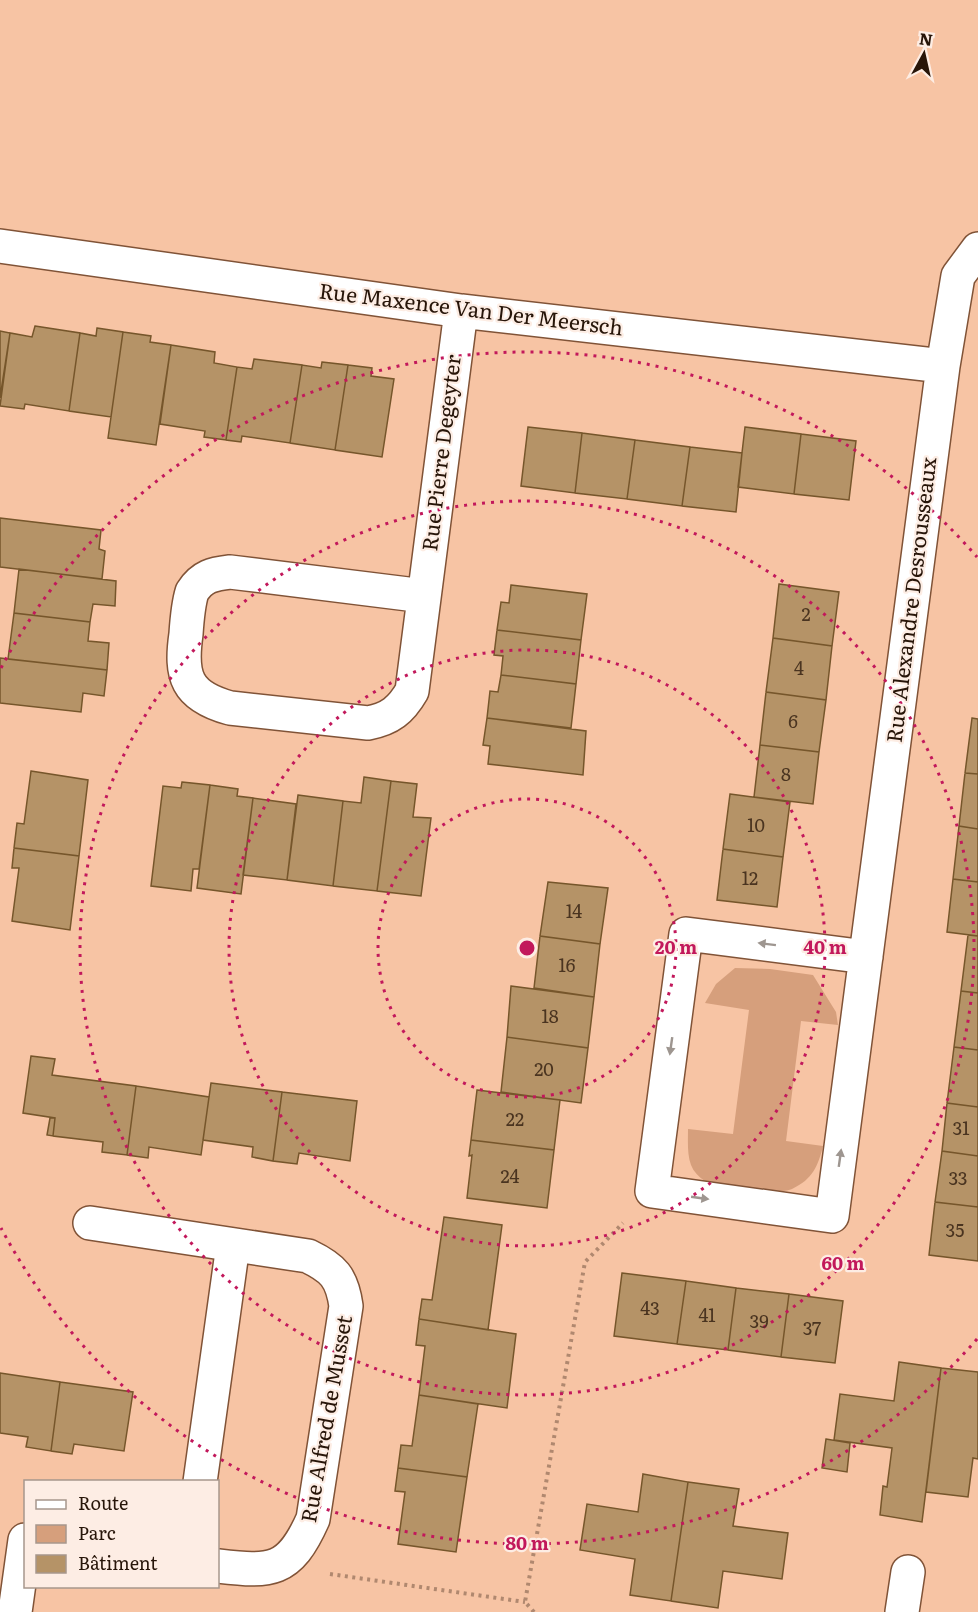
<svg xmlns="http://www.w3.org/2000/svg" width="978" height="1612" font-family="Literata,serif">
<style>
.green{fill:#d69f7c}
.building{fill:#b59367;stroke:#76562b;stroke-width:1.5}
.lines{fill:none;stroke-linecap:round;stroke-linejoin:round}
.street-casing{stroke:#805337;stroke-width:36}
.path{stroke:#b0886f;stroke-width:4;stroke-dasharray:3 4.5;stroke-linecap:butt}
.street{stroke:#fff;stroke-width:33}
.oneway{fill:#9e9690}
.ring{fill:none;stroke:#c2185b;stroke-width:3;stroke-dasharray:3 6}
.labels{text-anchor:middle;stroke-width:4.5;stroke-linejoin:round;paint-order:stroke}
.number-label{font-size:18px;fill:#4a3420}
.street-label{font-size:21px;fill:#271509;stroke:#fdede4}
.centre{fill:#c2185b;stroke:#fdede4;stroke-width:3}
.ring-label{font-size:18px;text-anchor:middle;font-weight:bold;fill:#c2185b;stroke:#fdede4;stroke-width:4.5;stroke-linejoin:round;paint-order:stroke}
</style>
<rect width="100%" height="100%" fill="#f7c4a4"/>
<path class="green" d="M 735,968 L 770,969 L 813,975 L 836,1012 L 838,1025 L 801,1021 L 786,1141 L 823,1146 C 818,1166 813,1179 792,1189 C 781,1194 735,1193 723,1189 C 711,1186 696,1178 691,1165 C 687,1154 688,1141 688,1129 L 733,1134 L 749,1010 L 705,1003 L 716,984 Z"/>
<path class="building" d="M 35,326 L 80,333 L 69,411 L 25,404 L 24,409 L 0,406 L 10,333 L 32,337 Z
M 97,328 L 123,332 L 111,417 L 69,411 L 80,333 L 96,336 Z
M 0,331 L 10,333 L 0,398 Z
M 123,332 L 151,336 L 150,342 L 171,345 L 156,445 L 108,438 Z
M 171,345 L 215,352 L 214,363 L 237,367 L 226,440 L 204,437 L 205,431 L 160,424 Z
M 254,359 L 302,365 L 290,443 L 242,436 L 241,442 L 226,440 L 237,367 L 252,369 Z
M 322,362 L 348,365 L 335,450 L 290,443 L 302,365 L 321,368 Z
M 348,365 L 372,368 L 371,376 L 394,379 L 382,457 L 335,450 Z
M 528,427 L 582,433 L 575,493 L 521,486 Z
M 745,427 L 801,434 L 794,494 L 738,487 Z
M 582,433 L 635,440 L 627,499 L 575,493 Z
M 801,434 L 856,441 L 849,500 L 794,494 Z
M 635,440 L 690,447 L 682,506 L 627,499 Z
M 690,447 L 742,453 L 736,512 L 682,506 Z
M 0,518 L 101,530 L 99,549 L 105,551 L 102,579 L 0,567 Z
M 19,569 L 116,581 L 115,606 L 93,604 L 90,622 L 14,613 Z
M 779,584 L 839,592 L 832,646 L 773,638 Z
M 511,585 L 587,594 L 581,640 L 497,630 L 501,602 L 509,603 Z
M 14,613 L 90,622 L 88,641 L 109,643 L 107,670 L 8,659 Z
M 497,630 L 581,640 L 576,684 L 501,675 L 503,656 L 494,655 Z
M 773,638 L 832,646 L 826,700 L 766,692 Z
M 0,658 L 107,670 L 104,696 L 83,693 L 81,712 L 0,703 Z
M 501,675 L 576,684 L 571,728 L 487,718 L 490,691 L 498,692 Z
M 766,692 L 826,700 L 819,752 L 760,745 Z
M 487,718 L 586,731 L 583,775 L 488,764 L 490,746 L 483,745 Z
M 972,718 L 978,719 L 978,774 L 965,773 Z
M 760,745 L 819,752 L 813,804 L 754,797 Z
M 31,771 L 88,780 L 79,856 L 14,848 L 17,823 L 24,824 Z
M 965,773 L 978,774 L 978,829 L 959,826 Z
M 364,777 L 391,781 L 377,891 L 333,886 L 343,801 L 361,803 Z
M 391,781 L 417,784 L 413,817 L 431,818 L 421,896 L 377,891 Z
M 182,782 L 210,785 L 199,869 L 193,869 L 191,891 L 151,886 L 163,786 L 181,788 Z
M 210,785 L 238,789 L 237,796 L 253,798 L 241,894 L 197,888 Z
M 730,794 L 790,802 L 783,857 L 723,849 Z
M 298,795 L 343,801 L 333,886 L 287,880 Z
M 253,798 L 296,804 L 287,880 L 243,875 Z
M 959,826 L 978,829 L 978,882 L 953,879 Z
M 14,848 L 79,856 L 70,930 L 12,921 L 19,868 L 12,868 Z
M 723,849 L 783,857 L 777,907 L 717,900 Z
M 953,879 L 978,882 L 978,936 L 947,932 Z
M 548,882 L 608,888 L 600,944 L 540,936 Z
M 968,935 L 978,936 L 978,993 L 961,991 Z
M 540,936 L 600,944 L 594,997 L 534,988 Z
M 511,986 L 594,997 L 588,1048 L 507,1037 Z
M 961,991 L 978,993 L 978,1050 L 954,1047 Z
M 507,1037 L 588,1048 L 581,1103 L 501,1092 Z
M 954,1047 L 978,1050 L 978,1107 L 947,1103 Z
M 31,1056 L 55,1059 L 52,1075 L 136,1086 L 127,1155 L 102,1152 L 103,1142 L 53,1136 L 55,1118 L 23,1113 Z
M 211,1083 L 282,1092 L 273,1161 L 252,1157 L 253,1147 L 203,1140 Z
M 136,1086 L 209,1097 L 201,1155 L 149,1147 L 148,1158 L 127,1155 Z
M 477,1090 L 560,1100 L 554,1150 L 471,1140 Z
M 282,1092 L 357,1101 L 350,1161 L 299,1153 L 297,1164 L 273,1161 Z
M 947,1103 L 978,1107 L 978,1156 L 942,1151 Z
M 50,1118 L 55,1118 L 53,1136 L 47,1135 Z
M 471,1140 L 554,1150 L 547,1208 L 467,1198 L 472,1155 L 469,1156 Z
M 942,1151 L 978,1156 L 978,1207 L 935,1202 Z
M 935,1202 L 978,1207 L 978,1261 L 929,1255 Z
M 444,1217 L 502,1225 L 488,1330 L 419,1319 L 422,1299 L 432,1300 Z
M 622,1273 L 686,1281 L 677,1344 L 614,1336 Z
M 686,1281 L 736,1288 L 728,1350 L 677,1344 Z
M 736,1288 L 789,1294 L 781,1357 L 728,1350 Z
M 789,1294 L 843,1301 L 835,1363 L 781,1357 Z
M 419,1319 L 516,1334 L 507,1408 L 419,1395 L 425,1346 L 416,1345 Z
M 899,1362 L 941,1368 L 922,1522 L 880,1515 L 883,1486 L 887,1487 L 892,1448 L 834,1440 L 840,1394 L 894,1401 Z
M 941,1368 L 978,1372 L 978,1459 L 973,1458 L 968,1497 L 926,1492 Z
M 0,1373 L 60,1382 L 51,1451 L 26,1447 L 28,1437 L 0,1433 Z
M 60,1382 L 133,1392 L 124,1451 L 74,1444 L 72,1454 L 51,1451 Z
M 419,1395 L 478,1404 L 467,1477 L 398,1468 L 401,1445 L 412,1446 Z
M 826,1439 L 850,1443 L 847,1472 L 822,1468 Z
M 398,1468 L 467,1477 L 456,1552 L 398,1544 L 405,1492 L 395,1491 Z
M 643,1474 L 688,1482 L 671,1601 L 630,1595 L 635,1559 L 580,1550 L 587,1504 L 638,1512 Z
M 688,1482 L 739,1489 L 733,1526 L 788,1533 L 782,1579 L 723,1571 L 718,1608 L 671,1601 Z"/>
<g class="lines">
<g class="street-casing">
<path id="street" d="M 0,246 L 461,311 L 943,366
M 424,596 L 230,572 C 213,574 202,576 192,592 C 188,605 187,619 186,634 C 180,676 186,696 230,708 L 368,723 C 390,719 401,710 412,691 L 461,311
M 866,957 L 686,934 L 652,1191 L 832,1216 L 943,366 L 958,276 L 978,249
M 90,1223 L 308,1256 C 333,1268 342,1277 346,1306 L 313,1519 C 289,1573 271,1572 218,1566
M 200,1482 L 233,1245
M 15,1612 L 25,1540
M 902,1612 L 908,1572"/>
</g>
<path class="path" d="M 330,1574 L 525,1602
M 534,1612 L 525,1602 L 585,1262 L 623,1223"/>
<use href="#street" class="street"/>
</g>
<defs><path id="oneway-solid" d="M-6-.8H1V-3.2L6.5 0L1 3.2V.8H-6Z" transform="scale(1.5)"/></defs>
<g class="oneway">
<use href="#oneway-solid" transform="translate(767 944) rotate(-173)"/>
<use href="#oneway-solid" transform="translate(671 1046) rotate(98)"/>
<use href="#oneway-solid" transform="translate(840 1158) rotate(-82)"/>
<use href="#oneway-solid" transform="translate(700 1198) rotate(8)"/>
</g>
<g class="ring">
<circle cx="527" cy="948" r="149"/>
<circle cx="527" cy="948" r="298"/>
<circle cx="527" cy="948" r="447"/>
<path d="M977 1339A596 596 0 0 1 1 1228M1 668A596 596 0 0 1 977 557"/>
</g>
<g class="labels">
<g class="number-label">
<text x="806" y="621">2</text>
<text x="799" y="675">4</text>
<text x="793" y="728">6</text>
<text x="786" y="781">8</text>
<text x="756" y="832">10</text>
<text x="750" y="885">12</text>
<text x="574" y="918">14</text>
<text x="567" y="972">16</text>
<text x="550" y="1023">18</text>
<text x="544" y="1076">20</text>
<text x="515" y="1126">22</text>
<text x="961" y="1135">31</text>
<text x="510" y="1183">24</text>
<text x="958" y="1185">33</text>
<text x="955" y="1237">35</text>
<text x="650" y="1315">43</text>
<text x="707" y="1322">41</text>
<text x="759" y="1328">39</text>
<text x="812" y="1335">37</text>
</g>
<g class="street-label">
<text transform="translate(471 310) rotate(7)" y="7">Rue Maxence Van Der Meersch</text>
<text transform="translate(442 453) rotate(-83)" y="7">Rue Pierre Degeyter</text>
<text transform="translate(912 600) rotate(-83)" y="7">Rue Alexandre Desrousseaux</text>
<text transform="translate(327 1419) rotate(-80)" y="7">Rue Alfred de Musset</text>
</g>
</g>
<circle cx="527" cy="948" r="9" class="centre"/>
<g class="ring-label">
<text x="676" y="954">20 m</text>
<text x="825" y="954">40 m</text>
<text x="843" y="1270">60 m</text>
<text x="527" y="1550">80 m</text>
</g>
<rect x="24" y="1480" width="195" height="108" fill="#fdede4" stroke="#a7978c" stroke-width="1.5"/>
<rect x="36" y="1500" width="30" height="9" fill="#ffffff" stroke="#a7978c" stroke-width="1.5"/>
<text x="78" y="1510" font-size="18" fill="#271509">Route</text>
<rect x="36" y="1525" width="30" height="18" fill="#d69f7c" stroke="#a7978c" stroke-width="1.5"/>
<text x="78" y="1540" font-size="18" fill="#271509">Parc</text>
<rect x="36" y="1555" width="30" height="18" fill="#b59367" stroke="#a7978c" stroke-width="1.5"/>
<text x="78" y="1570" font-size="18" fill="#271509">Bâtiment</text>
<g transform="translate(924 54) rotate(8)" stroke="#fdede4" stroke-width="4.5" paint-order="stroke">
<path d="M0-4.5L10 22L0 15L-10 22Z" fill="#271509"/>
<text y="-9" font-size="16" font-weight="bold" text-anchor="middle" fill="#271509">N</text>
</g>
</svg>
